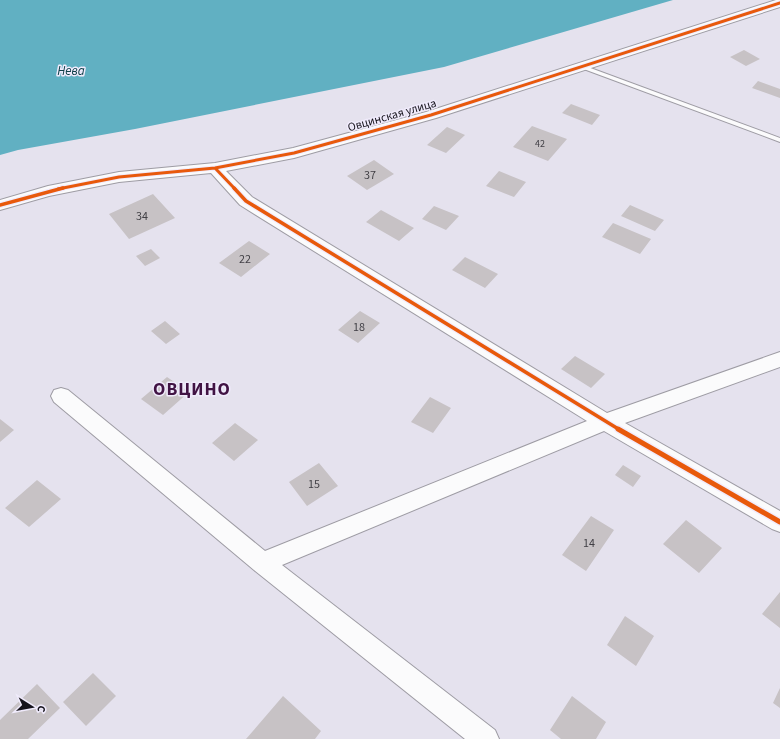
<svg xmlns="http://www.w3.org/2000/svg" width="780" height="739" font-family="'Source Sans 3',sans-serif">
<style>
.water{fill:#61b0c2}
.building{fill:#c7c2c5}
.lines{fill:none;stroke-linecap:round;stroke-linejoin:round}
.lane-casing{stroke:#9e9ca4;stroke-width:2}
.street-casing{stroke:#9e9ca4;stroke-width:2}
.lane{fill:#fbfbfc;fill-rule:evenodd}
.street{fill:#fbfbfc;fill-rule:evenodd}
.cycleway-far2-casing{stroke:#f0ebfc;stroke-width:5}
.cycleway-far1-casing{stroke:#f0ebfc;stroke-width:6}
.cycleway-casing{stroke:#f0ebfc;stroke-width:8}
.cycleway-far2{stroke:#e8590c;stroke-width:3}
.cycleway-far1{stroke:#e8590c;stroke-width:3.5}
.cycleway{stroke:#e8590c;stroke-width:5}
.labels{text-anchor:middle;stroke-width:3;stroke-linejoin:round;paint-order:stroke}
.far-number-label{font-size:10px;fill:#424046}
.far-street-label{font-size:12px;fill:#16141c;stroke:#f0ebfc}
.number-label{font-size:12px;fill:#424046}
.far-water-label{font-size:13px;font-style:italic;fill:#0f4049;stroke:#f0ebfc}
.district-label{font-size:18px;font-weight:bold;letter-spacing:1px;fill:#411344;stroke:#f0ebfc}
</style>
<rect width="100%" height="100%" fill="#e5e2ee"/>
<path class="water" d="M 0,0 L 673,0 L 444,67 L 135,129 L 18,150 L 0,155 Z"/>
<path class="building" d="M 744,50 L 760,59 L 746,66 L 730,57 Z
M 758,81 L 780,89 L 780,98 L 752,88 Z
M 571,104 L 600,115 L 592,125 L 562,113 Z
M 532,126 L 567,139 L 548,161 L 513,147 Z
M 447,127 L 465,135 L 446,153 L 427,145 Z
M 374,160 L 394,174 L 367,190 L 347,176 Z
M 499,171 L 526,182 L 514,197 L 486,186 Z
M 153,194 L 175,218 L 129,239 L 109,214 Z
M 630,205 L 664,220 L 655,231 L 621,216 Z
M 434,206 L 459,216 L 446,230 L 422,219 Z
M 381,210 L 414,228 L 399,241 L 366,222 Z
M 613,223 L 651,239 L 640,254 L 602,237 Z
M 249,241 L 270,254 L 241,277 L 219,263 Z
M 151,249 L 160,258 L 145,266 L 136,256 Z
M 465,257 L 498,274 L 485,288 L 452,270 Z
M 360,311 L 380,323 L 358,343 L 338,330 Z
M 165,321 L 180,334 L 166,344 L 151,331 Z
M 575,356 L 605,374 L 591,388 L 561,369 Z
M 167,377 L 189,392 L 163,415 L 141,399 Z
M 430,397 L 451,408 L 433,433 L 411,422 Z
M 0,419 L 14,430 L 0,442 Z
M 235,423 L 258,440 L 234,461 L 212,443 Z
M 319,463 L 338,486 L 307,506 L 289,482 Z
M 623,465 L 641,476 L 633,487 L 615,475 Z
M 37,480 L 61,499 L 29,527 L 5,508 Z
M 591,516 L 614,530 L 586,571 L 562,555 Z
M 686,520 L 722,548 L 699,573 L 663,544 Z
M 780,592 L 780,628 L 762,614 Z
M 625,616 L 654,636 L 636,666 L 607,645 Z
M 93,673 L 116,696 L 86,726 L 63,702 Z
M 37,684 L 60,708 L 28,739 L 0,739 L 0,720 Z
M 780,688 L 780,708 L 773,703 Z
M 283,696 L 321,731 L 315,739 L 246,739 Z
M 572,696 L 606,722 L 596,739 L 561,739 L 550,730 Z"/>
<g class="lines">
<g class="lane-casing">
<path id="lane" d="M 581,66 L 585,66 L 780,138 L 780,142 L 581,68 Z"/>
</g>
<g class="street-casing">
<path id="street" d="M 776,0 L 780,0 L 780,7 L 436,118 L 294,158 L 226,171 L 252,197 L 607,413 L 780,352 L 780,367 L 625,423 L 780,511 L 780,532 L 772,529 L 604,431 L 282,565 L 495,730 L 499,739 L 465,739 L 254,570 L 54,402 L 51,396 L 54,390 L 61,388 L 68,390 L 265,551 L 587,421 L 240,205 L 211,173 L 119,182 L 49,196 L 0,210 L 0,200 L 48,186 L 119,172 L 215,163 L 293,148 L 426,112 Z"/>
</g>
<use href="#lane" class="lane"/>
<use href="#street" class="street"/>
<g class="cycleway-far2-casing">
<path id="cycleway-far2" d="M 215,168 L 235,189
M 58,189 L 119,177 L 215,168 L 294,153 L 431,115 L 780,3"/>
</g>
<g class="cycleway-far1-casing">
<path id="cycleway-far1" d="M 234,188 L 246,201 L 620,430
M 0,205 L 63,188"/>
</g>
<g class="cycleway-casing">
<path id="cycleway" d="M 618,429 L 780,522"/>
</g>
<use href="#cycleway-far2" class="cycleway-far2"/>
<use href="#cycleway-far1" class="cycleway-far1"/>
<use href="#cycleway" class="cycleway"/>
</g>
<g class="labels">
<g class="far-number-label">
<text x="540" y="147">42</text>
</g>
<g class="far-street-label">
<text transform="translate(392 115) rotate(-16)" y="4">Овцинская улица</text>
</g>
<g class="number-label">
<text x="370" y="179">37</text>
<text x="142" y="220">34</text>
<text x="245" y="263">22</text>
<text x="359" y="331">18</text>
<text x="314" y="488">15</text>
<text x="589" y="547">14</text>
</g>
<g class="far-water-label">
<text x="71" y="75">Нева</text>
</g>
<g class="district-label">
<text x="192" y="395">ОВЦИНО</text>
</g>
</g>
<g transform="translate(32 707) rotate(101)" stroke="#f0ebfc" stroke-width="3" paint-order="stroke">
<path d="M0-3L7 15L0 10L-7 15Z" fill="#16141c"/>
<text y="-6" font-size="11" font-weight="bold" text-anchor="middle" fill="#16141c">С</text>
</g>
</svg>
